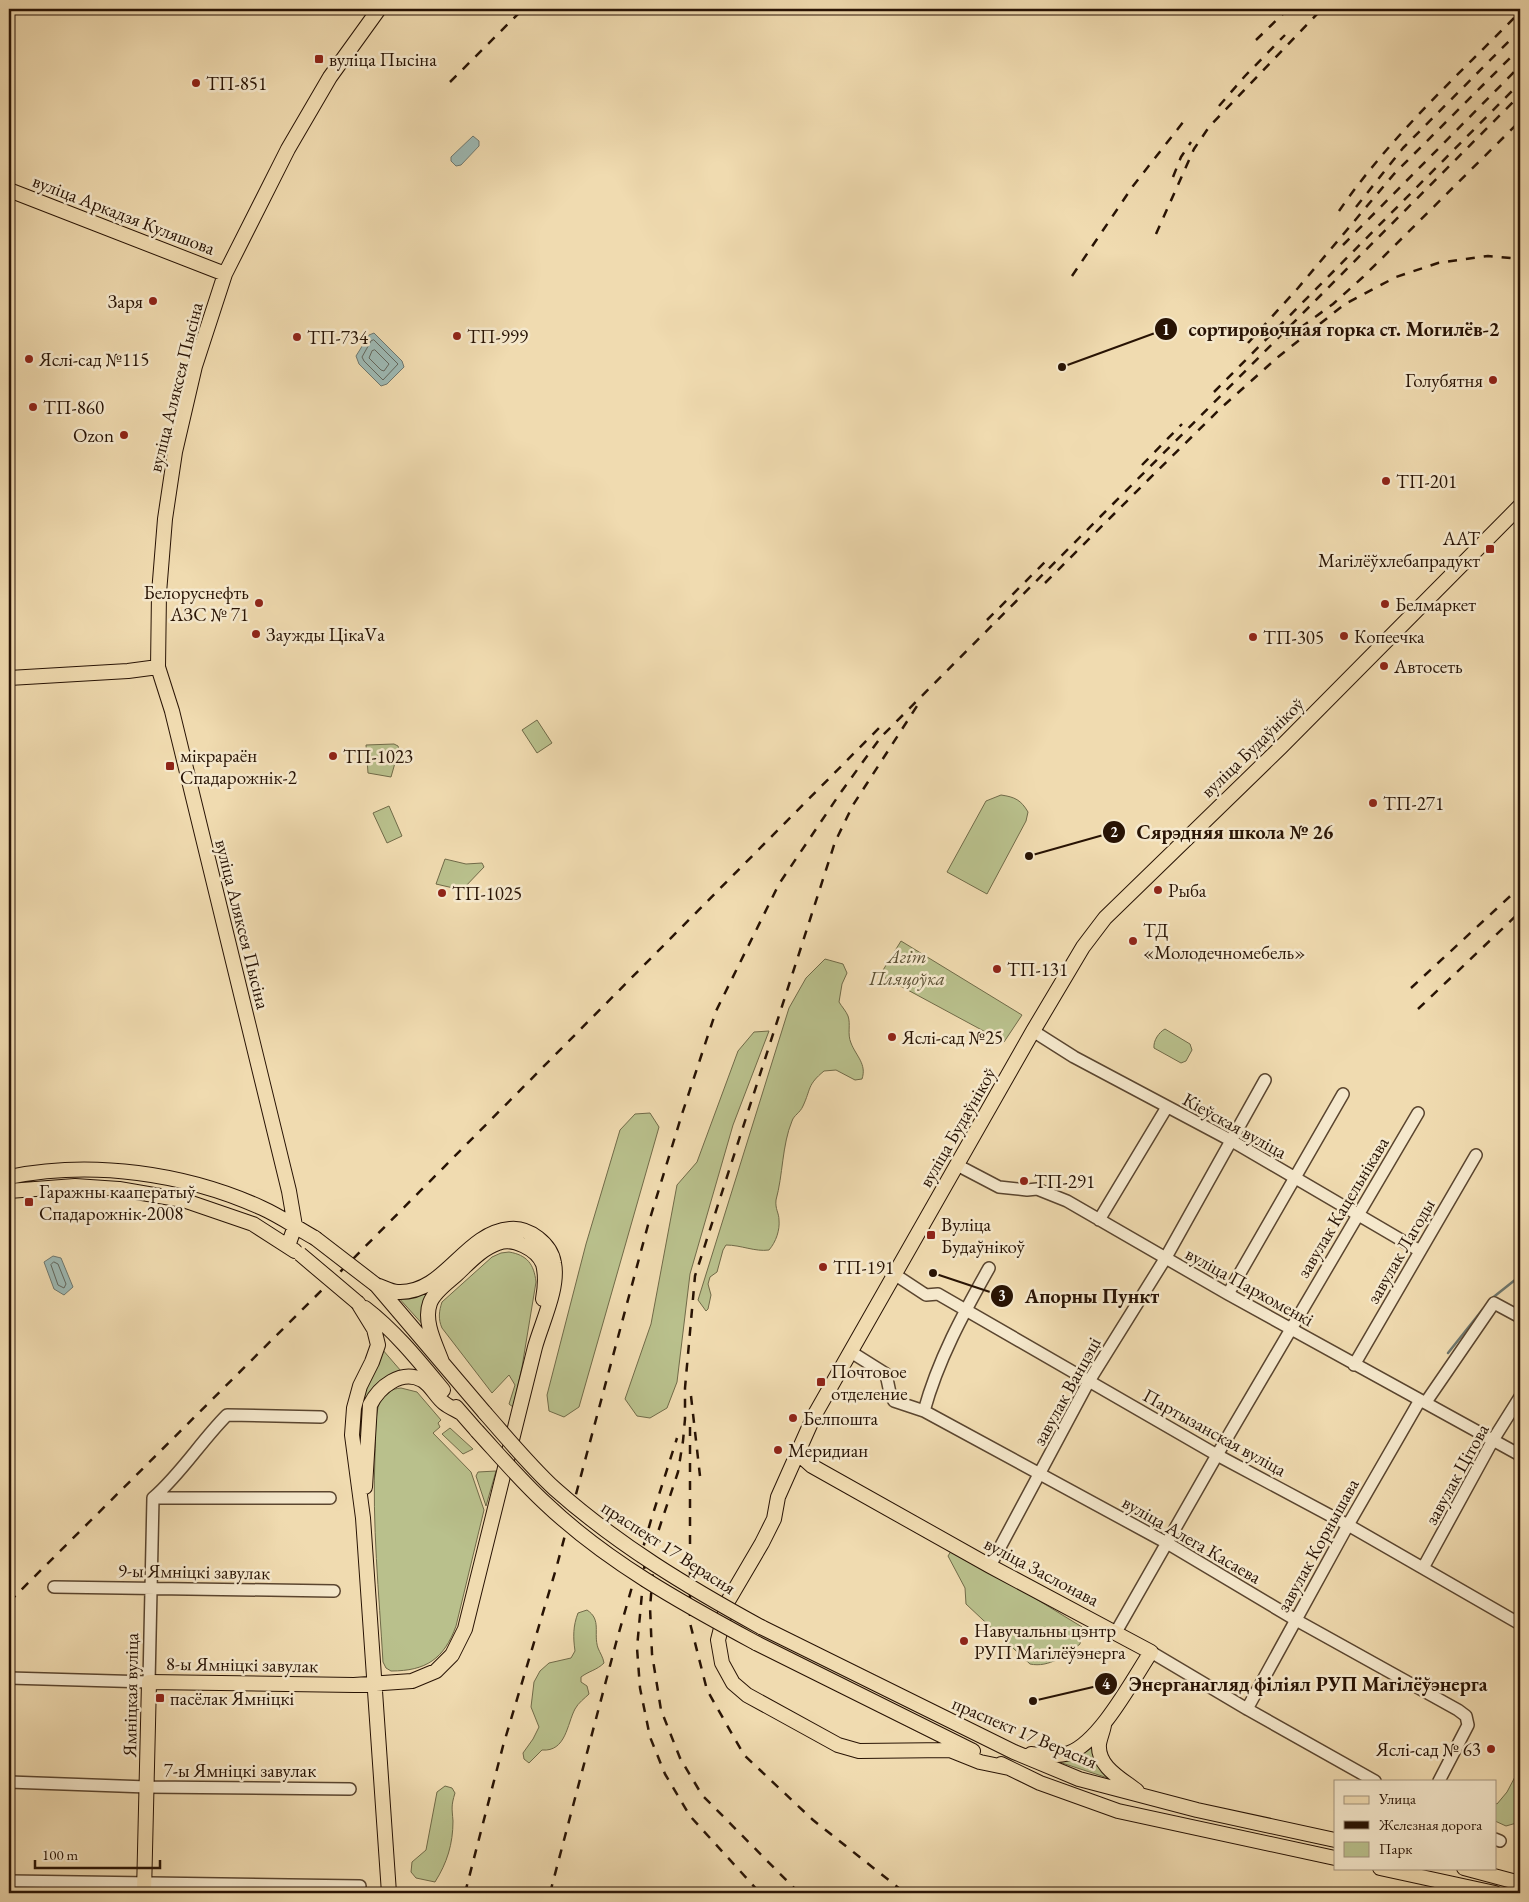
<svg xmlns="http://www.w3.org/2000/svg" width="1529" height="1902" font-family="'EB Garamond',serif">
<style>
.green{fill:#b9c08c;stroke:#706a48}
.water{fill:#9db9b4;stroke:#6e776e}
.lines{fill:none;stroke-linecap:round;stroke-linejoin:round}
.shore{stroke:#62665c;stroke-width:1}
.stream{stroke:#6e776e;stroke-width:2.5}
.minor-casing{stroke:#5a452f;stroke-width:14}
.major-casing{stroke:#281304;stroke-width:16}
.minor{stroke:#f5e8cc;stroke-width:11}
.major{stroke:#f0dbb0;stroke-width:14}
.rail{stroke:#281304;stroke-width:2.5;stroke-dasharray:9 9;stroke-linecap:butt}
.major-bridge-casing{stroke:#281304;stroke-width:16;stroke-linecap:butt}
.major-bridge{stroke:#f0dbb0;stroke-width:14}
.poi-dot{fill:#8f2418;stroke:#f5e8cc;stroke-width:2}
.labels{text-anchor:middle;stroke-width:5;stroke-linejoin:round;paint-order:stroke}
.poi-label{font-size:19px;fill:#281304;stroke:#f5e8cc;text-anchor:start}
.street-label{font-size:19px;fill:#281304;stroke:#f5e8cc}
.park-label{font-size:19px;font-style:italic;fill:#5b5034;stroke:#f5e8cc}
.leader{fill:none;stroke:#281304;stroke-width:2}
.callout-dot{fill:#281304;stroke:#f5e8cc;stroke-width:2}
.mark-label{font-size:15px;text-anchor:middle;font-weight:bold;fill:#fff}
.callout-label{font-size:20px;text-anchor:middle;font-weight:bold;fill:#281304;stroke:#f5e8cc;stroke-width:5;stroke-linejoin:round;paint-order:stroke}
</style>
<rect width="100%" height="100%" fill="#f0dbb0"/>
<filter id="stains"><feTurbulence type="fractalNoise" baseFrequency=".004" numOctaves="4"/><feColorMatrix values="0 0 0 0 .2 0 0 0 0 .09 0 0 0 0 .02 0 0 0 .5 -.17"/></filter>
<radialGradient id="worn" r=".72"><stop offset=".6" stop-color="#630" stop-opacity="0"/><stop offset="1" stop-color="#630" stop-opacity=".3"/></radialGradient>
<path class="green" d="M 537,720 L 552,743 L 537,753 L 522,730 Z
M 394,744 L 398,746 L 399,749 L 391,777 L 368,773 L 366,745 Z
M 1001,795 C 1015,797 1021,800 1028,812 L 1026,821 L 987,894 L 947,872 L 986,801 Z
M 389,806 L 402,836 L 387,843 L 373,813 Z
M 445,859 L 466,864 L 482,863 L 484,867 L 462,890 L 436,884 Z
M 901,941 L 1022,1015 L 1004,1042 L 880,975 Z
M 825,959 L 843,964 L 847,973 L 842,984 L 839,1002 C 842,1007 846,1011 848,1016 C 851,1024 847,1034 851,1043 C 856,1056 867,1064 862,1079 L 855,1080 L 836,1070 L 824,1071 C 807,1085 811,1089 803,1106 C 800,1113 794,1115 792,1121 C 782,1145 783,1175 776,1200 C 775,1209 779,1213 779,1220 C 780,1230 776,1242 769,1250 C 755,1252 741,1245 726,1245 L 723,1250 L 717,1272 L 710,1277 L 708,1284 L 711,1295 L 708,1309 L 706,1311 L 698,1300 L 789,1008 L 806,978 Z
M 1165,1029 L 1190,1044 L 1192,1050 L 1186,1061 L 1181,1063 L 1154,1048 C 1153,1041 1159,1032 1165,1029 Z
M 769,1031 L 733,1125 L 690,1274 L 677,1382 L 667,1408 L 650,1418 L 637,1416 L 625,1399 L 651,1324 L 677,1185 L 697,1162 L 738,1051 L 754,1032 Z
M 650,1113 L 659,1127 L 579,1407 L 564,1417 L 549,1411 L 547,1395 L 586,1244 L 620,1130 L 635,1114 Z
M 509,1252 C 527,1255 534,1264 536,1282 L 522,1367 L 513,1407 L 509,1404 L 515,1385 L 509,1375 L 492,1393 L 442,1328 C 438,1319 439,1311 442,1302 L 492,1257 L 501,1253 Z
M 433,1287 L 425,1327 L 397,1296 Z
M 382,1349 L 401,1371 L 386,1377 L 372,1390 L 363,1469 L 357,1437 L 359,1408 Z
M 401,1388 L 417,1392 L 441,1420 L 438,1423 L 440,1427 L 433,1433 L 471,1472 L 484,1510 L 456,1626 C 444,1659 426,1671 391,1671 L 386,1668 L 383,1662 C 379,1593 372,1524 375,1455 C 376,1438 374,1417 380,1401 C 383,1392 392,1389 401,1388 Z
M 450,1428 L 473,1449 L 463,1454 L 442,1434 Z
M 496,1471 L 486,1506 L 476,1476 L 478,1472 Z
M 953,1548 L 1082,1627 L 1080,1644 C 1066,1655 1049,1668 1030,1664 L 966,1604 L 965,1588 L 948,1556 Z
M 587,1610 C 602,1620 593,1633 598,1648 C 600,1653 603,1657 604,1663 C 597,1670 589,1671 581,1677 L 581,1682 L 587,1686 L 589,1694 C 585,1698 578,1703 575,1709 C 567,1724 566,1752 542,1750 L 529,1763 L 524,1759 L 523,1753 L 533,1739 L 539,1727 L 531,1707 L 534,1682 L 540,1671 L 549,1663 L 571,1658 L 575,1651 C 573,1637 573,1626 578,1613 Z
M 1097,1736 L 1114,1780 L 1059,1762 Z
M 1520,1770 L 1520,1822 L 1506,1826 L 1495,1821 L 1495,1803 L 1497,1804 L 1507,1792 L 1517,1773 Z
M 445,1786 L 452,1788 L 455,1793 C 451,1806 452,1808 453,1821 C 453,1844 447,1863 435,1882 L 416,1878 L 411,1872 L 412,1862 L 426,1850 L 437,1792 Z"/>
<path class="water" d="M 473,136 L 479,141 L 479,146 L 461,165 L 456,166 L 451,161 L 451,157 Z
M 374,333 L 402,361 L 404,367 L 387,384 L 381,386 L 359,364 L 356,356 L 369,335 Z
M 53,1256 L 61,1258 L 73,1287 L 64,1295 L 54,1289 L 44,1262 Z"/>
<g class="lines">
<path class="shore" d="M 374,340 L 398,364 L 383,380 L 364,361 L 362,357 L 371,341 Z
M 375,350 L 389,364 L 384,371 L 381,370 L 369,358 L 372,351 Z
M 54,1262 L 58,1264 L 66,1284 L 64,1288 L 58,1285 L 51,1265 Z"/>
<path class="stream" d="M 1491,1299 L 1520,1276
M 1448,1353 L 1483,1309"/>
<g class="minor-casing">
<path id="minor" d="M 1033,1031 L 1074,1057 L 1232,1141 L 1420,1251
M 957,1165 L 999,1187 L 1027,1190 L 1037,1189 L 1067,1201 L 1228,1294 L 1520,1455
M 1099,1220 L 1167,1107
M 894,1274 L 926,1295 L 938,1294 L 1217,1455 L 1348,1525 L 1520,1624
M 1228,1294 L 1343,1094
M 851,1352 L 886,1374 L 890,1393 L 894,1401 L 924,1411 L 1167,1543 L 1296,1620 L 1458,1710 L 1466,1716 L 1468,1725 L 1439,1781
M 1354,1365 L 1476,1155
M 1426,1402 L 1494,1303 L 1520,1317
M 924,1411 C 938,1360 963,1314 989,1268
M 153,1498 C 181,1474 201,1441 227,1415 L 321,1417
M 153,1498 L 330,1498
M 990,1566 L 1089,1381 L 1165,1259 L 1265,1080
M 1423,1568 L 1493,1440 L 1520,1397
M 54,1587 L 334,1591
M 1116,1632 L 1217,1455 L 1418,1113
M 1151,1652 L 1247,1709 L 1375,1781
M 9,1678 L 149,1682 L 153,1498
M 1247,1709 L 1348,1525 L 1420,1400
M 9,1782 L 147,1787 L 350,1789
M 1495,1839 L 1500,1841
M 9,1881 L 360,1886"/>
</g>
<g class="major-casing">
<path id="major" d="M 9,190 L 225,274
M 9,678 L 128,671 L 158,667
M 9,1177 C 92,1160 185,1173 262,1208 C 280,1216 297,1228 315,1238
M 9,1191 L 75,1186 L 119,1189 L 183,1200 L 253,1224 L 295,1251
M 288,1246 L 295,1226 L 289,1191 L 172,711 L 158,667 L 159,593 L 165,519 L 175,452 L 195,366 L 225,274 L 288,149 L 330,77 L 379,9
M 377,1286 L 485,1413
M 358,1303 L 374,1329 L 378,1345 L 372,1362 L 360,1386 L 354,1408 L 352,1435 L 363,1518 L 389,1893
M 365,1308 C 395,1331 419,1361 443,1390
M 442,1362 C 436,1345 423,1322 430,1303 C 434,1292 447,1283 456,1275 C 469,1263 481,1249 498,1243 C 513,1237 537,1249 543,1264 C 546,1275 545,1288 543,1299
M 456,1407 L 477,1431
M 799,1452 L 803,1458 L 812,1466 L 990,1566 L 1151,1652 C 1133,1679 1100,1742 1069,1753 C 1057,1757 1043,1755 1031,1754
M 365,1487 L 370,1405 C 379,1387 401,1369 422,1380 C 431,1385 436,1397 444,1403 C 449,1407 456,1410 461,1413
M 761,1627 L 1014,1752 L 1079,1779 L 1197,1810 L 1335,1840
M 756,1643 L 973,1751
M 1104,1725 C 1103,1731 1100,1738 1099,1744 C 1097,1767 1122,1779 1137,1791
M 1001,1764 L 1040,1783 L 1118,1811 L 1335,1858
M 1009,1768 L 980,1762 L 950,1750 L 859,1751 L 838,1745 L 747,1695 L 733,1683 L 722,1663 L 718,1640 L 728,1601 L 762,1543 L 774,1519 L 778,1497 L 814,1416 L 1033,1031 L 1083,947 L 1105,918 L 1281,747 L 1520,506
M 1380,1868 L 1495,1893
M 1464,1868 L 1520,1883
M 144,1893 L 149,1682 L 354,1685 L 412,1681 L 436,1671 L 452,1655 L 465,1629 C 488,1535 512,1441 535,1347 C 542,1322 559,1288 554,1263 C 551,1244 529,1227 510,1229 C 464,1233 445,1294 398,1292 C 391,1292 383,1287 376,1285"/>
</g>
<use href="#minor" class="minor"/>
<use href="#major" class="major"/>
<path class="rail" d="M 1256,40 L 1288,9
M 450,82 L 523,9
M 1219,106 L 1245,76 L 1285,35
M 1173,177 L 1181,157 L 1191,142
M 1356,207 L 1403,148 L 1520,30
M 1339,211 C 1390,137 1457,76 1520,12
M 1156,234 L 1194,149 L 1209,127 L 1322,9
M 1343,245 L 1520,66
M 1072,276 L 1133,186 L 1184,121
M 1286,338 L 1333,304 L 1363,277 L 1520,121
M 1248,343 L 1298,288 L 1394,174 L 1520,48
M 1214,392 L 1520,83
M 1142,465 L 1182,424
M 1147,481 L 1221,408 L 1278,357 L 1345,304 L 1396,277 L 1438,263 L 1488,256 L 1520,259
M 1045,583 L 1151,477
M 987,620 L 1047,560
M 1411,988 L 1520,887
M 1418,1009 L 1520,912
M 691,1396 L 700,1476
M 690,1427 L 690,1623 L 707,1690 L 744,1755 L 813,1820 L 905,1893
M 645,1560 L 637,1648 L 640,1688 L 650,1737 L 665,1774 L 690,1816 L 760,1893
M 9,1602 L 338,1274 L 884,723
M 465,1893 L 503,1746 L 556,1569 L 648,1225 L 682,1114 L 716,1011 L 779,884 L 841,792 L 881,737 L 1520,95
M 550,1893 L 616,1643 L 651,1520 L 677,1438
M 799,1893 L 702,1795 L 680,1758 L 661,1710 L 652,1654 L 650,1607 L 656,1538 L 678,1472 L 683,1441 L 685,1419 L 685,1388 L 695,1276 L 835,842 L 853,805 L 917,706"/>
<g class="major-bridge-casing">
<path id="major-bridge" d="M 315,1238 L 376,1285
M 300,1254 L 358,1303
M 485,1413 C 508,1439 530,1466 555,1489 C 618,1545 688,1587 761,1627
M 477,1431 C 499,1455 521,1481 545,1503 C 607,1562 682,1603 756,1643"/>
</g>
<use href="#major-bridge" class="major-bridge"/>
</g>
<g class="poi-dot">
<rect x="314" y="54" width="10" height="10" rx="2.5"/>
<circle cx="196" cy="83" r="5"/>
<circle cx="153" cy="301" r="5"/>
<circle cx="457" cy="336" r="5"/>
<circle cx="297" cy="337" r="5"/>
<circle cx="29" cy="359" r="5"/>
<circle cx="1493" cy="380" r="5"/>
<circle cx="33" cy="407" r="5"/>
<circle cx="124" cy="435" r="5"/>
<circle cx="1386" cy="481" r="5"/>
<rect x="1485" y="544" width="10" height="10" rx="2.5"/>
<circle cx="259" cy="603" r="5"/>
<circle cx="1385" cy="604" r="5"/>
<circle cx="256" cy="634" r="5"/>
<circle cx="1344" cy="636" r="5"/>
<circle cx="1253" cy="637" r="5"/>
<circle cx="1384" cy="666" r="5"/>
<circle cx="333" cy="756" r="5"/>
<rect x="165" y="761" width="10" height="10" rx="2.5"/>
<circle cx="1373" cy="803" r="5"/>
<circle cx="1158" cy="890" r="5"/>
<circle cx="442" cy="893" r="5"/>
<circle cx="1133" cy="941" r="5"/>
<circle cx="997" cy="969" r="5"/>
<circle cx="892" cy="1037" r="5"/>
<circle cx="1024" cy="1181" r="5"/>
<rect x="24" y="1197" width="10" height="10" rx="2.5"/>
<rect x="926" y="1230" width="10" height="10" rx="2.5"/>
<circle cx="823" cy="1267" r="5"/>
<rect x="816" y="1377" width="10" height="10" rx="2.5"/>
<circle cx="793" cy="1418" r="5"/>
<circle cx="778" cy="1450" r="5"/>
<circle cx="964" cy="1641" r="5"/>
<rect x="155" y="1693" width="10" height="10" rx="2.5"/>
<circle cx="1491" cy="1749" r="5"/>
</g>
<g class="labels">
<g class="poi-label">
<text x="329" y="66">вуліца Пысіна</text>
<text x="206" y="90">ТП-851</text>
<text x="143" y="308" text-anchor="end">Заря</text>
<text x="467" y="343">ТП-999</text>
<text x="307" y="344">ТП-734</text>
<text x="39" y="366">Яслі-сад №115</text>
<text x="1483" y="387" text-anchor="end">Голубятня</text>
<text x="43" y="414">ТП-860</text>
<text x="114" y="442" text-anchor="end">Ozon</text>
<text x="1396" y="488">ТП-201</text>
<text x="1480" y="545" text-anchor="end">ААТ<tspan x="1480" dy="22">Магілёўхлебапрадукт</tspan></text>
<text x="249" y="599" text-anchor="end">Белоруснефть<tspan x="249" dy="22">АЗС № 71</tspan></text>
<text x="1395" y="611">Белмаркет</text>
<text x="266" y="641">Заужды ЦікаVа</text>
<text x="1354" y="643">Копеечка</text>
<text x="1263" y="644">ТП-305</text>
<text x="1394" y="673">Автосеть</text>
<text x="180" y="762">мікрараён<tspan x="180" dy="22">Спадарожнік-2</tspan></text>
<text x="343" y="763">ТП-1023</text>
<text x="1383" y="810">ТП-271</text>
<text x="1168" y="897">Рыба</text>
<text x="452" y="900">ТП-1025</text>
<text x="1143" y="937">ТД<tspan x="1143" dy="22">«Молодечномебель»</tspan></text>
<text x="1007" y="976">ТП-131</text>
<text x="902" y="1044">Яслі-сад №25</text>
<text x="1034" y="1188">ТП-291</text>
<text x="39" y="1198">Гаражны кааператыў<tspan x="39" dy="22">Спадарожнік-2008</tspan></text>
<text x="941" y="1231">Вуліца<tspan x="941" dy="22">Будаўнікоў</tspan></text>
<text x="833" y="1274">ТП-191</text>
<text x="831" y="1378">Почтовое<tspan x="831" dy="22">отделение</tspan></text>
<text x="803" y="1425">Белпошта</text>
<text x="788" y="1457">Меридиан</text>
<text x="974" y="1637">Навучальны цэнтр<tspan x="974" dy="22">РУП Магілёўэнерга</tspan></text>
<text x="170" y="1705">пасёлак Ямніцкі</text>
<text x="1481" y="1756" text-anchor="end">Яслі-сад № 63</text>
</g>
<g class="street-label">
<text transform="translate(124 214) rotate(21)" y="7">вуліца Аркадзя Куляшова</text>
<text transform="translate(175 387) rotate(-76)" y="7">вуліца Аляксея Пысіна</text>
<text transform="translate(1252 747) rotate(-44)" y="7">вуліца Будаўнікоў</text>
<text transform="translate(243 924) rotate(76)" y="7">вуліца Аляксея Пысіна</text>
<text transform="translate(1235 1125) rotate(29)" y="7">Кіеўская вуліца</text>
<text transform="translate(957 1127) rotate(-60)" y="7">вуліца Будаўнікоў</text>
<text transform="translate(1342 1207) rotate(-59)" y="7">завулак Кацельнікава</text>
<text transform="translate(1400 1251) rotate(-60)" y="7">завулак Лагоды</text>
<text transform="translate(1250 1286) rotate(29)" y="7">вуліца Пархоменкі</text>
<text transform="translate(1066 1391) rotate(-61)" y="7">завулак Ванцэці</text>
<text transform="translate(1215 1432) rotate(29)" y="7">Партызанская вуліца</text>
<text transform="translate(1456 1474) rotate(-61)" y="7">завулак Цітова</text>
<text transform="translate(1192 1539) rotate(30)" y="7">вуліца Алега Касаева</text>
<text transform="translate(1317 1545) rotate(-61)" y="7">завулак Корнышава</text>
<text transform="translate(669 1547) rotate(33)" y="7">праспект 17 Верасня</text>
<text transform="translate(194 1571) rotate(1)" y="7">9-ы Ямніцкі завулак</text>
<text transform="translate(1042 1571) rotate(28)" y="7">вуліца Заслонава</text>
<text transform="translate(242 1664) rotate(1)" y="7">8-ы Ямніцкі завулак</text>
<text transform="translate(130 1695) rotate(-89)" y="7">Ямніцкая вуліца</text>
<text transform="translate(1025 1732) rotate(23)" y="7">праспект 17 Верасня</text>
<text x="240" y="1777">7-ы Ямніцкі завулак</text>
</g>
<g class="park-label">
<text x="907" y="963">Агіт<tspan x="907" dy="22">Пляцоўка</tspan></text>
</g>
</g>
<path class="leader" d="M1062 367L1166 329M1029 856L1114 832M933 1273L1002 1296M1033 1701L1106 1684"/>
<g class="callout-dot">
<circle cx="1062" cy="367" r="5"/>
<circle cx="1029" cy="856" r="5"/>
<circle cx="933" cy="1273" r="5"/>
<circle cx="1033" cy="1701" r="5"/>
<circle cx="1166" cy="329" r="12"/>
<circle cx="1114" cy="832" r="12"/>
<circle cx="1002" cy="1296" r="12"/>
<circle cx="1106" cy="1684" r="12"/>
</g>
<g class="mark-label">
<text x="1166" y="335">1</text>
<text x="1114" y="837">2</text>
<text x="1002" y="1301">3</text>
<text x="1106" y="1689">4</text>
</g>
<g class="callout-label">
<text x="1344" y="336">сортировочная горка ст. Могилёв-2</text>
<text x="1235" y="839">Сярэдняя школа № 26</text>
<text x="1092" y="1303">Апорны Пункт</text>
<text x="1308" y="1691">Энерганагляд філіял РУП Магілёўэнерга</text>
</g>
<rect width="1529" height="1902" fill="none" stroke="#f0dbb0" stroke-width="30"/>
<rect x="10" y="10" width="1509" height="1882" fill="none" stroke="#281304" stroke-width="2.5"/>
<rect x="15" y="15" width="1499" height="1872" fill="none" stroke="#281304"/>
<rect x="1334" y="1780" width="162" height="90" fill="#f5e8cc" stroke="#a3937c"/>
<rect x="1344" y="1796" width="25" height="8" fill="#f0dbb0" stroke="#a3937c"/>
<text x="1379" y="1804" font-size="15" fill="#281304">Улица</text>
<rect x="1344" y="1821" width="25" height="8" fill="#281304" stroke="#a3937c"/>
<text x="1379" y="1830" font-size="15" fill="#281304">Железная дорога</text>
<rect x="1344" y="1842" width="25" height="15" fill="#b9c08c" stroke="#a3937c"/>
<text x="1379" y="1854" font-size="15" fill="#281304">Парк</text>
<path d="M35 1860v8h125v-8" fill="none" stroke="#281304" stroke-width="2.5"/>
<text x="42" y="1860" font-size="15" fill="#281304" stroke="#f5e8cc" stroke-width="4" paint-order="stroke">100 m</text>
<rect width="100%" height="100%" filter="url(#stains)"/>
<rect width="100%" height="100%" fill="url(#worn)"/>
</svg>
